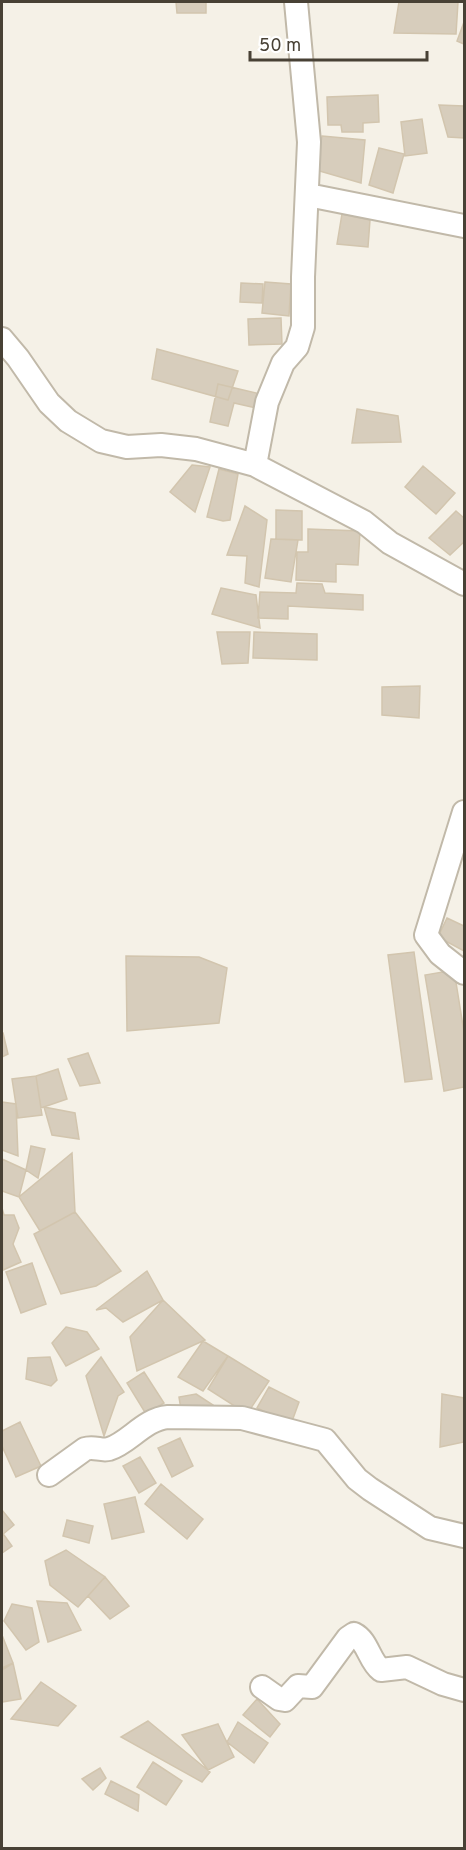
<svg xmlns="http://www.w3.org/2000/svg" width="466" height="1850" font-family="Overpass,sans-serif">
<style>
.building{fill:#d7cdbc;stroke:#d2c5ae;stroke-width:1.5}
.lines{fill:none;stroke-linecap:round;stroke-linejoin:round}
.street-casing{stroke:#c1b9a9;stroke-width:26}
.street{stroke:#fff;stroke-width:22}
</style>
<rect width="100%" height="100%" fill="#f5f1e7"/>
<path class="building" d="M 176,2 L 206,2 L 206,13 L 177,13 Z
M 399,2 L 458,2 L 456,34 L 394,33 Z
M 464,22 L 464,44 L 457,41 Z
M 378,95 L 379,122 L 363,123 L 363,132 L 342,132 L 341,125 L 328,125 L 327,97 Z
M 439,105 L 464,106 L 464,138 L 448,137 Z
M 422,119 L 427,153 L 405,156 L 401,122 Z
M 322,136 L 365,140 L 361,183 L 316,170 Z
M 379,148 L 404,154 L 393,193 L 369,185 Z
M 342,214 L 370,220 L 368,247 L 337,244 Z
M 265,282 L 291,284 L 289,316 L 262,313 Z
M 241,283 L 263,284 L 262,303 L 240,302 Z
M 281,318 L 282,344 L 249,345 L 248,319 Z
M 157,349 L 238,371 L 228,400 L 152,379 Z
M 218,384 L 260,394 L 256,408 L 234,403 L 228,426 L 210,422 Z
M 357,409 L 398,416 L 401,442 L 352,443 Z
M 192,465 L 210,467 L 195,512 L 170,492 Z
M 423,466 L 455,493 L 436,514 L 405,487 Z
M 219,469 L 238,474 L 230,520 L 223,521 L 207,517 Z
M 245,506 L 267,520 L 259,587 L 245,583 L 247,556 L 227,555 Z
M 276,510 L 302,511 L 302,540 L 276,539 Z
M 456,511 L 464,518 L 464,542 L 450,555 L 429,538 Z
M 308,529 L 360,531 L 358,565 L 336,564 L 336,582 L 296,580 L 297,552 L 308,552 Z
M 271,539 L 298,540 L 291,582 L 265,578 Z
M 297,583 L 322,584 L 325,593 L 363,595 L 363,610 L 288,606 L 288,619 L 258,618 L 260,592 L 296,593 Z
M 221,588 L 256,595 L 260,628 L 212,614 Z
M 217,632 L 250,632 L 248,663 L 222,664 Z
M 254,632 L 317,634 L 317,660 L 253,658 Z
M 420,686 L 419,718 L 382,715 L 382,687 Z
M 447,918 L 464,926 L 464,951 L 438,937 Z
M 414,952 L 432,1079 L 405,1082 L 388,955 Z
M 126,956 L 199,957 L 227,968 L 219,1023 L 127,1031 Z
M 454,970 L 464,1032 L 464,1087 L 444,1091 L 425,975 Z
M 2,1032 L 3,1033 L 8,1054 L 2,1057 Z
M 88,1053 L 100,1083 L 80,1086 L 68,1059 Z
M 58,1069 L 67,1099 L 41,1108 L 36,1076 Z
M 36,1076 L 42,1115 L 18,1118 L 12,1079 Z
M 2,1102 L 16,1104 L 18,1156 L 2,1150 Z
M 44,1107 L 75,1113 L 79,1139 L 52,1135 Z
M 31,1146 L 45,1149 L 38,1178 L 26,1170 Z
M 72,1153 L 75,1212 L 40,1231 L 19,1197 Z
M 2,1159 L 26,1170 L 19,1197 L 2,1191 Z
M 2,1208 L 4,1215 L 14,1215 L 19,1228 L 13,1244 L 21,1262 L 3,1270 Z
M 75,1212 L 121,1271 L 96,1286 L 61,1294 L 34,1234 Z
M 32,1263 L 46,1304 L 21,1313 L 6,1272 Z
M 147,1271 L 163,1300 L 123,1322 L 106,1308 L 96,1310 Z
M 163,1300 L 205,1340 L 137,1371 L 130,1337 Z
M 66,1327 L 87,1332 L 99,1349 L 66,1366 L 52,1343 Z
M 203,1341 L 228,1356 L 203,1391 L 178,1377 Z
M 228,1356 L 269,1381 L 247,1414 L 208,1389 Z
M 50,1357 L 57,1380 L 51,1386 L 26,1379 L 28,1358 Z
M 101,1357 L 124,1392 L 118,1396 L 104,1436 L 86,1376 Z
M 144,1372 L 164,1403 L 146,1414 L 127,1383 Z
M 269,1387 L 299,1402 L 291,1424 L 257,1408 Z
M 196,1394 L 213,1405 L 210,1411 L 182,1416 L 179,1397 Z
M 442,1394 L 464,1398 L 464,1442 L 440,1447 Z
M 20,1422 L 41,1466 L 16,1477 L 2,1446 L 2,1431 Z
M 180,1438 L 193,1466 L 172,1477 L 158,1448 Z
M 140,1457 L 156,1483 L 139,1493 L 123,1466 Z
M 161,1484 L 203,1519 L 187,1539 L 145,1504 Z
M 135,1497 L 144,1532 L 112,1539 L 104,1504 Z
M 2,1510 L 14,1525 L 2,1535 Z
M 67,1520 L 93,1526 L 89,1543 L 63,1536 Z
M 4,1535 L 12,1546 L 2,1553 L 2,1536 Z
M 66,1550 L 105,1577 L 78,1607 L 50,1585 L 45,1561 Z
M 105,1577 L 129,1606 L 110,1619 L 88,1596 Z
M 37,1601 L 67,1603 L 81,1630 L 48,1642 Z
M 12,1604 L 32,1608 L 39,1642 L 26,1650 L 4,1621 Z
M 2,1635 L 13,1663 L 2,1668 Z
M 13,1663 L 21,1699 L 2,1702 L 2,1670 Z
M 41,1682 L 76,1706 L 58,1726 L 11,1719 Z
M 257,1699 L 280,1724 L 270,1737 L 243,1715 Z
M 148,1721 L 210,1772 L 202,1782 L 121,1737 Z
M 238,1722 L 268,1743 L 254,1763 L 227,1742 Z
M 218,1724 L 234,1757 L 208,1770 L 182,1735 Z
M 153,1762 L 182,1781 L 166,1805 L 137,1787 Z
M 100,1768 L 106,1778 L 93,1790 L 82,1779 Z
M 111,1781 L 139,1795 L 138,1811 L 105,1794 Z"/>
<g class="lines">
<g class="street-casing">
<path id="street" d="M 308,195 L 464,226
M 2,339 L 18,358 L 49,403 L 68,421 L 101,441 L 127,447 L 161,445 L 196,449 L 255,465 L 364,522 L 390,543 L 464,584
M 255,465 L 267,402 L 283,363 L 297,347 L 303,327 L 303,277 L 309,142 L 296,2
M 464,812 L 426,935 L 440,954 L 464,973
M 49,1475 L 85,1449 C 94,1446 101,1451 109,1449 C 129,1443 144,1419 168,1417 L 242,1418 L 325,1440 L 357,1479 L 370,1489 L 430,1528 L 464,1536
M 262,1687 L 279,1699 L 285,1700 L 298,1686 L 312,1687 L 348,1638 L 354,1634 C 368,1641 369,1661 381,1670 L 407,1667 L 443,1684 L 464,1690"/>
</g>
<use href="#street" class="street"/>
</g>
<rect width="466" height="1850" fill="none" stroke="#484135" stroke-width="6"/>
<path d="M250 51v9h177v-9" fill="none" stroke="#484135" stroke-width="3"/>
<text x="259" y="51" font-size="18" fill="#484135" stroke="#ffffff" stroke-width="4.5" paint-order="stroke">50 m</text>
</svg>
